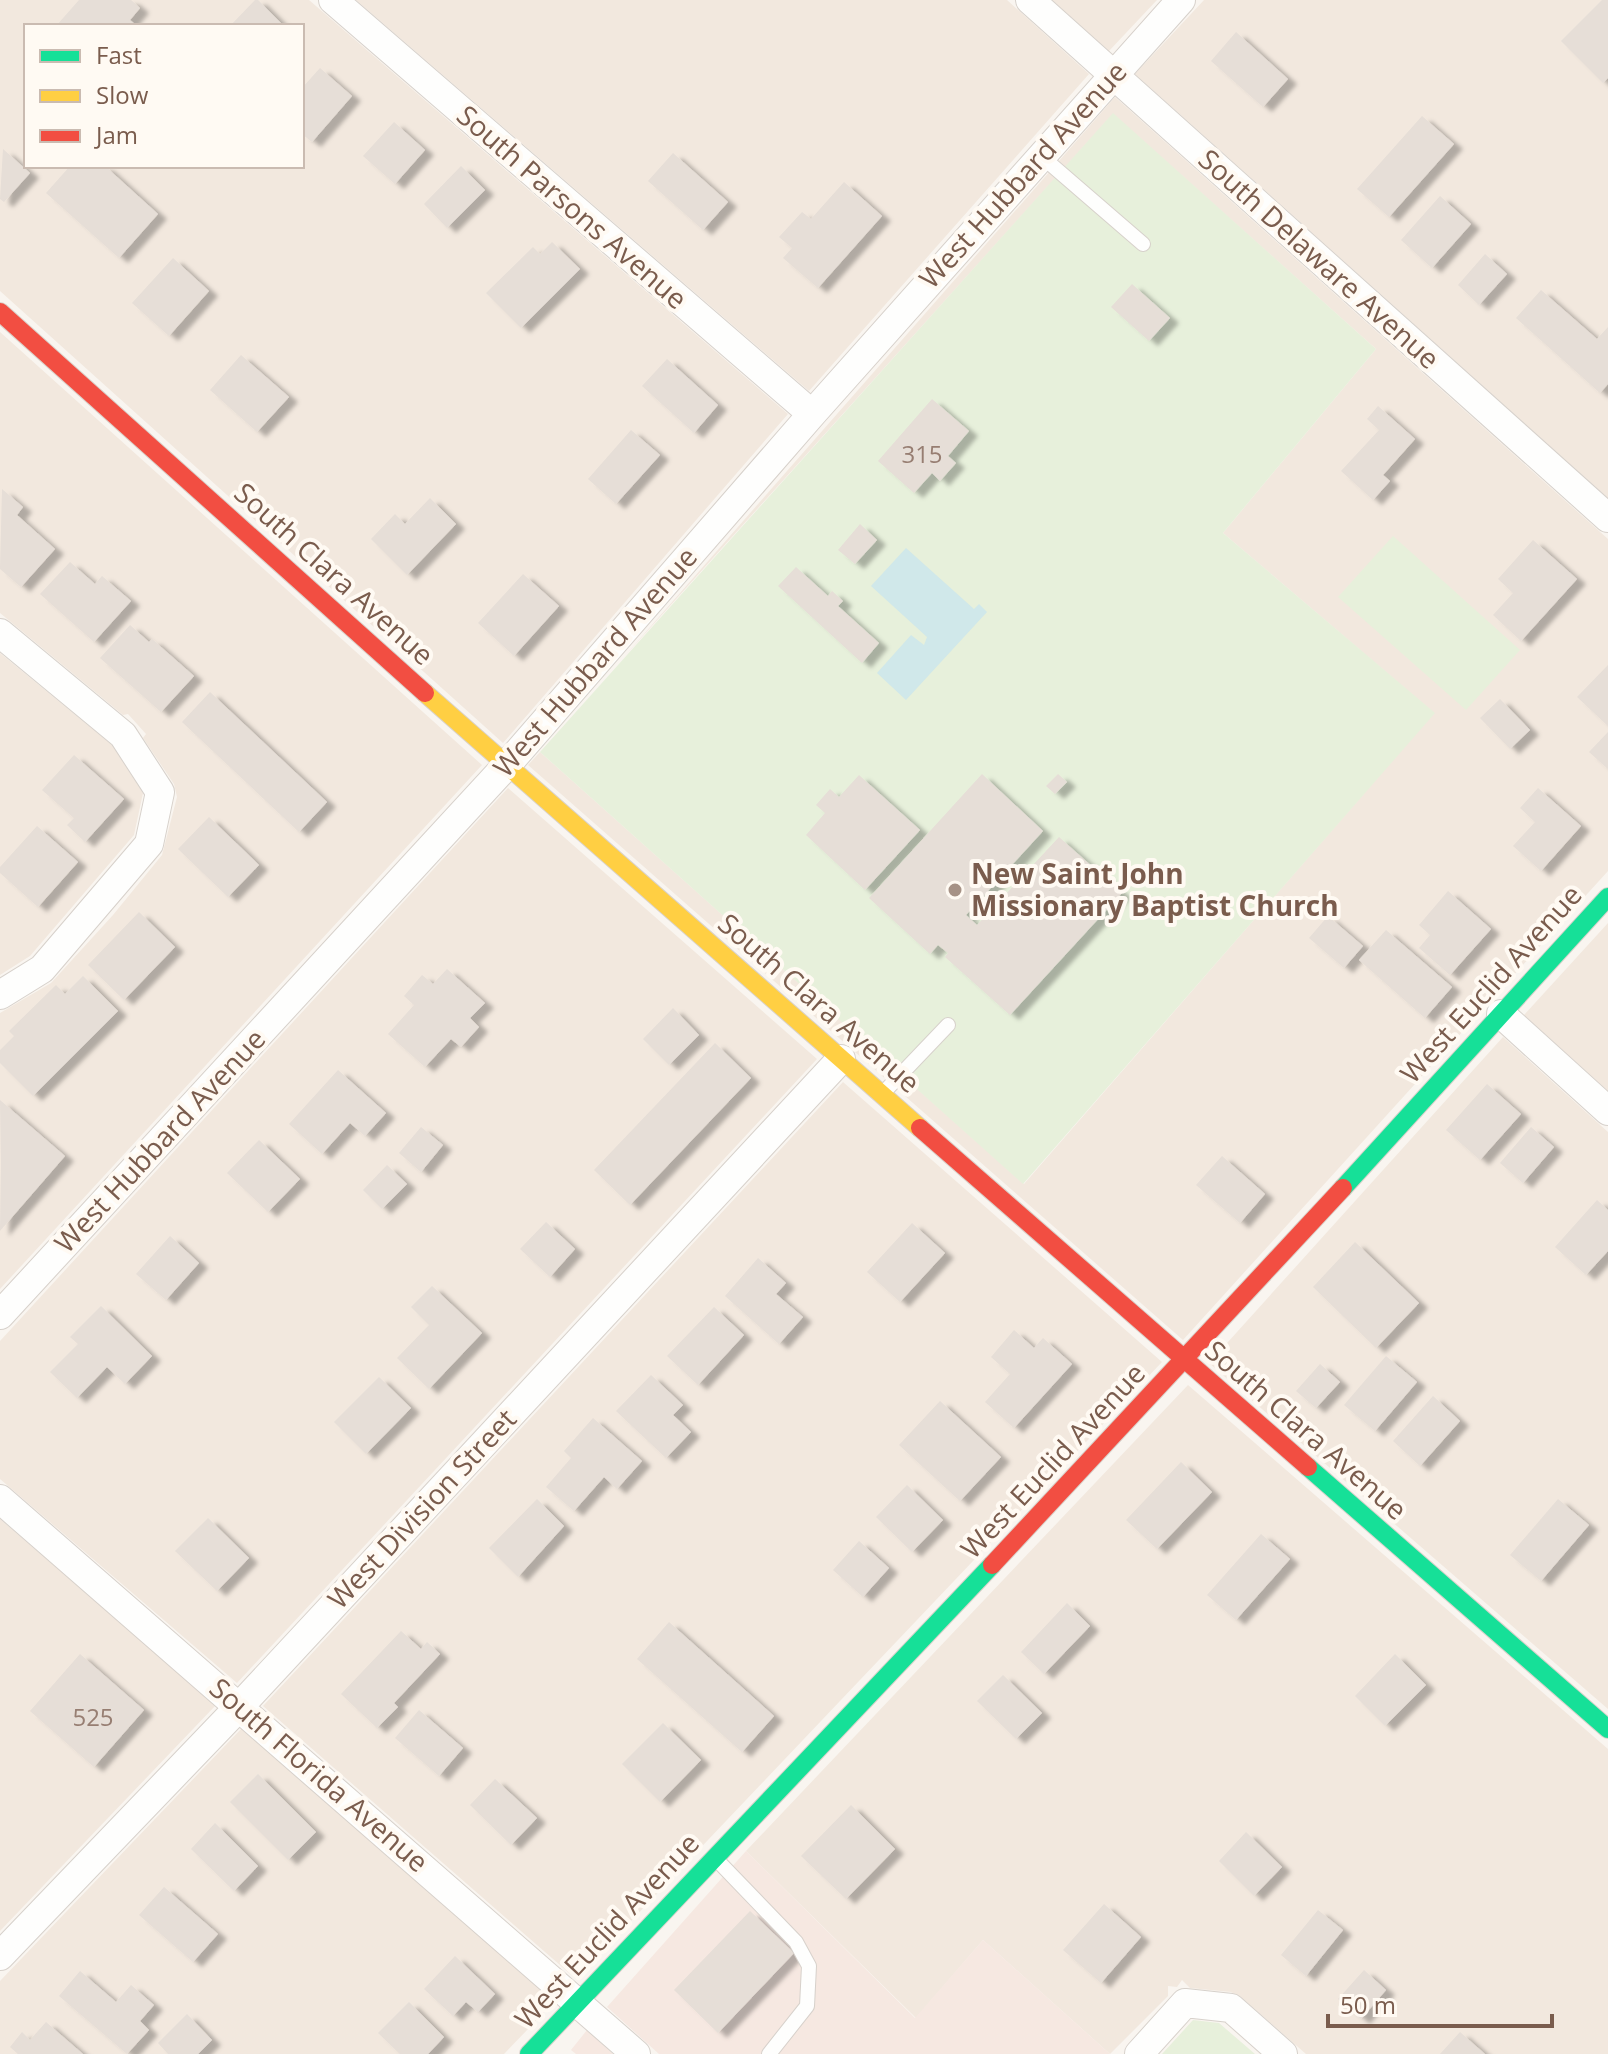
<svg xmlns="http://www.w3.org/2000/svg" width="1608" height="2054" font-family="'Open Sans',sans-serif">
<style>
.residential{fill:#f2e8de;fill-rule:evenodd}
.commercial{fill:#f6e8e1}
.green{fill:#e7f0db}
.water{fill:#d0e8ea}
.building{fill:#e6ded7;filter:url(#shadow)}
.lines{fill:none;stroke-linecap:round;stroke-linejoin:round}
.lane-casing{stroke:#d7d1cb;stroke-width:16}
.street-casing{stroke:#d7d1cb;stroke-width:30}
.fast-casing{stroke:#d9d2cb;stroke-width:20}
.slow-casing{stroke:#d9d2cb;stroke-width:20}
.jam-casing{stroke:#d9d2cb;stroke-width:20}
.lane{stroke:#fefefd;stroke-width:14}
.street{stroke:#fefefd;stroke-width:28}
.fast{stroke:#16e098;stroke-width:18}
.slow{stroke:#ffcf43;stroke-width:18}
.jam{stroke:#f24e42;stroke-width:18}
.poi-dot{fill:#a69286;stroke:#fffaf3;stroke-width:3}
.labels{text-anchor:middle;stroke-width:8;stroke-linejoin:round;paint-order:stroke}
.number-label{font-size:24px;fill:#977e72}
.street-label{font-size:28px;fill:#7a5c4d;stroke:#fffaf3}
.poi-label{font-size:28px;font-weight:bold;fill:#7a5c4d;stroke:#fffaf3;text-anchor:start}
</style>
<defs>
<filter id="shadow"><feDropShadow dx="9" dy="5" stdDeviation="2" flood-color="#0004"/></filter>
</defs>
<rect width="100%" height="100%" fill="#f9f5f0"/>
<path class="residential" d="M 0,0 L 309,0 L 788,414 L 503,743 L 0,291 ZM 26,26 L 302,26 L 302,166 L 26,166 Z
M 356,0 L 1007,0 L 1089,74 L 809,391 Z
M 1052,0 L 1157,0 L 1109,51 Z
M 1204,0 L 1608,0 L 1608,498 L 1135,74 Z
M 1115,97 L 1608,539 L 1608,871 L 1183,1340 L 528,765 L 540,752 L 1024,1184 L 1434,713 L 1223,533 L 1376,349 L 1113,114 L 623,658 Z
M 0,332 L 482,765 L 0,1289 L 0,1013 L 51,983 L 113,915 L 162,855 L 177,797 L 174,784 L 143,738 L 146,734 L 128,714 L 123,715 L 0,613 Z
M 0,653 L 112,745 L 143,793 L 134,835 L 30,956 L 0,975 Z
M 508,788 L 817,1059 L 237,1683 L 0,1479 L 0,1341 Z
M 1608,923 L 1608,1091 L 1524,1015 Z
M 1503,1037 L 1608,1132 L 1608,1709 L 1209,1363 Z
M 843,1082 L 1162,1362 L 576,1979 L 263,1706 Z
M 1188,1385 L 1608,1749 L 1608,2054 L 1306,2054 L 1241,1997 L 1231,1992 L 1190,1988 L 1182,1980 L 1177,1987 L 1168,1986 L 1168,1996 L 1110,2054 L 983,1940 L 916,2018 L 746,1851 Z
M 0,1519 L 216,1705 L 0,1931 Z
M 242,1728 L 555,2001 L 504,2054 L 0,2054 L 0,1981 Z"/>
<path class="commercial" d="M 746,1851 L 915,2018 L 983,1940 L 1110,2054 L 659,2054 L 607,2007 Z
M 587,2030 L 613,2054 L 576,2054 L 571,2050 Z"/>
<path class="green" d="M 1113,113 L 1376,349 L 1223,533 L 1435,713 L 1023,1184 L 540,752 Z
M 1393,536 L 1520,650 L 1466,710 L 1338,597 Z
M 1193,2020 L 1219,2023 L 1255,2054 L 1162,2054 Z"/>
<path class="water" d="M 906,548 L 974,609 L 979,604 L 987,612 L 906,700 L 877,673 L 911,635 L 924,645 L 927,637 L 871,586 Z"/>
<path class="building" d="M 79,0 L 131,0 L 140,8 L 130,20 L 137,26 L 56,26 Z
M 255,0 L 258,0 L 284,26 L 230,26 Z
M 1602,0 L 1608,0 L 1608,78 L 1603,83 L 1561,41 Z
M 1236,32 L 1288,79 L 1263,107 L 1211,61 Z
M 320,68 L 352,96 L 312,142 L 302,134 L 302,88 Z
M 1422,116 L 1454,144 L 1389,217 L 1357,189 Z
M 394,122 L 425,150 L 395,184 L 363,156 Z
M 3,149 L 30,173 L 4,202 L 0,199 Z
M 673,153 L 728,202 L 703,230 L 648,181 Z
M 70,166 L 105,166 L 158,214 L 119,258 L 46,193 Z
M 461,166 L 485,190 L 447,228 L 424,204 Z
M 844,182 L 882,216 L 818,288 L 783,258 L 792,248 L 779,237 L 802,212 L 811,219 Z
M 1440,196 L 1471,224 L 1432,268 L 1401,240 Z
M 552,242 L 580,269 L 521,328 L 486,293 L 533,247 L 540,254 Z
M 1485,254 L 1507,274 L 1479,305 L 1458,285 Z
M 173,258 L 209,291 L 169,336 L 132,303 Z
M 1132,284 L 1170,318 L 1149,341 L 1111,307 Z
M 1541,290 L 1597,339 L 1608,327 L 1608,384 L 1600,393 L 1516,318 Z
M 241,355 L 289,397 L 257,432 L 210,390 Z
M 667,359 L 718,405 L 694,433 L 642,386 Z
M 932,399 L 969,431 L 948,456 L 956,463 L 940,481 L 932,473 L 914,493 L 878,461 Z
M 1378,406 L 1415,439 L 1383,475 L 1390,481 L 1373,500 L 1341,471 L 1379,430 L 1367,419 Z
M 631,430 L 660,455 L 616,504 L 588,479 Z
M 2,489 L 23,507 L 17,515 L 55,549 L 21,587 L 0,569 Z
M 430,498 L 456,524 L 407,575 L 371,539 L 395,514 L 405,524 Z
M 860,524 L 877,540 L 855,564 L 838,550 Z
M 1533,540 L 1577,579 L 1521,641 L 1493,615 L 1513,593 L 1498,579 Z
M 70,562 L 95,584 L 102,576 L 131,601 L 94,642 L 40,594 Z
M 796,567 L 828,596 L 832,591 L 843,601 L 838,606 L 879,643 L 862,663 L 778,586 Z
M 523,574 L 559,606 L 514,656 L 478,623 Z
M 130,625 L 149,642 L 152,639 L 194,676 L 161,712 L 100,658 Z
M 1608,665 L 1608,726 L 1577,697 Z
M 210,692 L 327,802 L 299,832 L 182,722 Z
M 1500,699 L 1530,730 L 1510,749 L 1480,718 Z
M 1608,732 L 1608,769 L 1589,752 Z
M 74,755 L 124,799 L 85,842 L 67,825 L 74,818 L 42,790 Z
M 982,774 L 1043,831 L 966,915 L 977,925 L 1059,837 L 1122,893 L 1010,1015 L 945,957 L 948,953 L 938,945 L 930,954 L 869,898 Z
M 1058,774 L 1067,782 L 1055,794 L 1046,786 Z
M 859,775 L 920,830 L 865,890 L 806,835 L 825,813 L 816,805 L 830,789 L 839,797 Z
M 1538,788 L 1581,826 L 1541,871 L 1513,846 L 1535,822 L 1520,808 Z
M 209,817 L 259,865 L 228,897 L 178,849 Z
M 37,826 L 78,862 L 38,907 L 0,873 L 0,867 Z
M 1448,891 L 1491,929 L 1450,975 L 1419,948 L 1430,935 L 1419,925 Z
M 139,912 L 175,947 L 124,1000 L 88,965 Z
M 1328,916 L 1363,946 L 1344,968 L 1309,938 Z
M 1386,930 L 1452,987 L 1425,1018 L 1359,960 Z
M 447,969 L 485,1003 L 470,1018 L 479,1027 L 461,1047 L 451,1039 L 425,1067 L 388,1034 L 414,1005 L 404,996 L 422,975 L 433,984 Z
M 83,976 L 118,1011 L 33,1096 L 0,1063 L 0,1050 L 14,1036 L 9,1031 L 56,985 L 65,994 Z
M 673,1008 L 699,1035 L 669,1065 L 643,1039 Z
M 715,1043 L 751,1078 L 630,1205 L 594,1170 Z
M 338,1070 L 386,1113 L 365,1136 L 350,1123 L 322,1154 L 289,1124 Z
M 1487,1084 L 1521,1114 L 1480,1160 L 1446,1130 Z
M 0,1100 L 65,1156 L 0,1231 L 1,1164 Z
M 421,1127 L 443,1145 L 421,1172 L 399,1153 Z
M 1531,1127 L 1554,1147 L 1523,1183 L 1500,1163 Z
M 259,1140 L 300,1179 L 268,1212 L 227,1173 Z
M 1222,1156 L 1265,1194 L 1240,1223 L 1196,1185 Z
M 387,1165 L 407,1184 L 382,1209 L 363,1190 Z
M 1597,1200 L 1608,1210 L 1608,1251 L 1586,1275 L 1555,1247 Z
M 546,1222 L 575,1249 L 550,1277 L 520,1249 Z
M 912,1223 L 945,1253 L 900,1302 L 867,1272 Z
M 170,1236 L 199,1263 L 166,1300 L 136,1274 Z
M 1355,1242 L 1419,1303 L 1376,1348 L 1313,1287 Z
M 758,1258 L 786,1283 L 776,1294 L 803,1317 L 779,1344 L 725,1296 Z
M 432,1286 L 482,1333 L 429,1389 L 397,1358 L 429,1325 L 411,1307 Z
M 101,1306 L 152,1356 L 125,1384 L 107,1367 L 77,1398 L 50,1372 L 78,1344 L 70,1337 Z
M 714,1307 L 744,1335 L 698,1385 L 667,1356 Z
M 1014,1330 L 1034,1348 L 1043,1338 L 1072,1364 L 1014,1428 L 985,1402 L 1010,1374 L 991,1357 Z
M 1386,1356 L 1417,1382 L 1375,1431 L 1344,1405 Z
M 1320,1364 L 1340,1382 L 1316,1408 L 1296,1391 Z
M 651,1375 L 683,1405 L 673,1415 L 691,1432 L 666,1458 L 616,1411 Z
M 379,1377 L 411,1408 L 366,1454 L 334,1422 Z
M 1433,1396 L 1460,1421 L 1420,1466 L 1393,1441 Z
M 940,1401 L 1001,1457 L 960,1501 L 899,1445 Z
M 593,1418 L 642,1461 L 617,1489 L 604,1477 L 574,1511 L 546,1487 L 571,1458 L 564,1451 Z
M 1181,1462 L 1212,1492 L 1157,1549 L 1126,1520 Z
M 907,1485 L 943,1520 L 912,1552 L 876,1517 Z
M 537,1499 L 564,1526 L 518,1577 L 489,1548 Z
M 1558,1499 L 1589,1525 L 1541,1581 L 1510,1555 Z
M 208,1518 L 249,1558 L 217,1591 L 175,1551 Z
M 1261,1534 L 1290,1559 L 1236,1620 L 1207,1595 Z
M 859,1541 L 889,1568 L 863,1597 L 833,1570 Z
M 1067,1603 L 1090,1626 L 1044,1674 L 1021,1652 Z
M 669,1622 L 774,1716 L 742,1752 L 637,1659 Z
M 401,1631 L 421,1649 L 427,1642 L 440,1654 L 394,1703 L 398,1707 L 377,1728 L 341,1694 Z
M 80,1654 L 144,1710 L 94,1767 L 30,1711 Z
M 1395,1654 L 1426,1685 L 1385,1726 L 1355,1696 Z
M 1003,1675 L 1042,1713 L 1016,1739 L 977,1701 Z
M 419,1710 L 463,1748 L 439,1776 L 395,1738 Z
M 663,1723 L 701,1760 L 660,1802 L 622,1764 Z
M 258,1774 L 316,1832 L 288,1860 L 230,1802 Z
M 495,1779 L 537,1818 L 511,1845 L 470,1805 Z
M 851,1805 L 895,1849 L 846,1899 L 801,1856 Z
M 215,1823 L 258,1866 L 234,1891 L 191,1849 Z
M 1246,1832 L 1282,1867 L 1254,1896 L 1219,1861 Z
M 164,1887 L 218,1934 L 193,1962 L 139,1915 Z
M 1104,1904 L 1141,1937 L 1101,1983 L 1063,1950 Z
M 1318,1910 L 1343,1930 L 1306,1976 L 1281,1955 Z
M 750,1911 L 794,1953 L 718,2033 L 674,1990 Z
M 455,1956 L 495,1994 L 478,2012 L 466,2002 L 453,2016 L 424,1989 Z
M 1364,1970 L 1386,1990 L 1361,2019 L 1338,1999 Z
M 80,1971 L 116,2002 L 131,1985 L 154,2005 L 140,2021 L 149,2030 L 127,2054 L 59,1996 Z
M 409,2002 L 444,2037 L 428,2054 L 400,2054 L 378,2033 Z
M 187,2014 L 212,2040 L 198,2054 L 168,2054 L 158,2043 Z
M 46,2022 L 83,2054 L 18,2054 L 10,2047 L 22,2032 L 30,2040 Z
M 1460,2032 L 1485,2054 L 1440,2054 Z"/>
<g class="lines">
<g class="lane-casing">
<path id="lane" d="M 1040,155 L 1143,244
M 885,1091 L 948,1025
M 716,1859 L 796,1942 L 809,1966 L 807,2006 L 769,2054"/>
</g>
<g class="street-casing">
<path id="street" d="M 333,0 L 812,414
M 1030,0 L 1608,518
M 0,633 L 123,735 L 160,792 L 149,844 L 42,969 L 0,995
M 1501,1014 L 1608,1111
M 0,1315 L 506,766 L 812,414 L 1181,0
M 0,1499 L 636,2054
M 0,1956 L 240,1706 L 841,1059
M 1139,2054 L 1185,2003 L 1231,2008 L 1283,2054"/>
</g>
<g class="fast-casing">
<path id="fast" d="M 1343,1188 L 1608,897
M 1308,1467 L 1608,1729
M 529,2054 L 992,1565"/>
</g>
<g class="slow-casing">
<path id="slow" d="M 425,693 L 920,1128"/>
</g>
<g class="jam-casing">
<path id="jam" d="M 0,312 L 425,693
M 920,1128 L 1308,1467
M 992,1565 L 1343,1188"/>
</g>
<use href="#lane" class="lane"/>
<use href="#street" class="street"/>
<use href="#fast" class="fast"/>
<use href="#slow" class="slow"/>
<use href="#jam" class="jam"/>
</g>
<circle class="poi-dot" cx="955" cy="890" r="8"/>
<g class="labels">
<g class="number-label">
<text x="922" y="463">315</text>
<text x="93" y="1726">525</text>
</g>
<g class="street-label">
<text transform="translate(1023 175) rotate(-48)" y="10">West Hubbard Avenue</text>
<text transform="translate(572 207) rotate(41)" y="10">South Parsons Avenue</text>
<text transform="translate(1319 259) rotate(42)" y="10">South Delaware Avenue</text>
<text transform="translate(334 574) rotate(42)" y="10">South Clara Avenue</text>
<text transform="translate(595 662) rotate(-49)" y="10">West Hubbard Avenue</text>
<text transform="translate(1491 984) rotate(-48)" y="10">West Euclid Avenue</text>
<text transform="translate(819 1003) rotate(41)" y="10">South Clara Avenue</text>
<text transform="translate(160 1141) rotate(-47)" y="10">West Hubbard Avenue</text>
<text transform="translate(1306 1430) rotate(41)" y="10">South Clara Avenue</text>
<text transform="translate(1053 1461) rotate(-47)" y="10">West Euclid Avenue</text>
<text transform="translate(422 1509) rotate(-47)" y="10">West Division Street</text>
<text transform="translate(319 1775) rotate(41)" y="10">South Florida Avenue</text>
<text transform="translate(607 1931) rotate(-47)" y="10">West Euclid Avenue</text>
</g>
<g class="poi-label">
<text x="971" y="884">New Saint John<tspan x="971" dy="32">Missionary Baptist Church</tspan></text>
</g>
</g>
<rect x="24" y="24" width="280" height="144" fill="#fffaf3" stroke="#cabbb1" stroke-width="2"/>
<rect x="40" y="50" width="40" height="12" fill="#16e098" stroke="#cabbb1" stroke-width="2"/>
<text x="96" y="64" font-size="24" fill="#7a5c4d">Fast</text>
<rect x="40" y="90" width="40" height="12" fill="#ffcf43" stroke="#cabbb1" stroke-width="2"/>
<text x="96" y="104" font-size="24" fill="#7a5c4d">Slow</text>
<rect x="40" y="130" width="40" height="12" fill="#f24e42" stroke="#cabbb1" stroke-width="2"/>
<text x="96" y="144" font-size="24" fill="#7a5c4d">Jam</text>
<path d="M1328 2014v12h224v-12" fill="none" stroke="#7a5c4d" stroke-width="4"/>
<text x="1340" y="2014" font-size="24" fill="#7a5c4d" stroke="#fffaf3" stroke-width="6" paint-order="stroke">50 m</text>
</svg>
